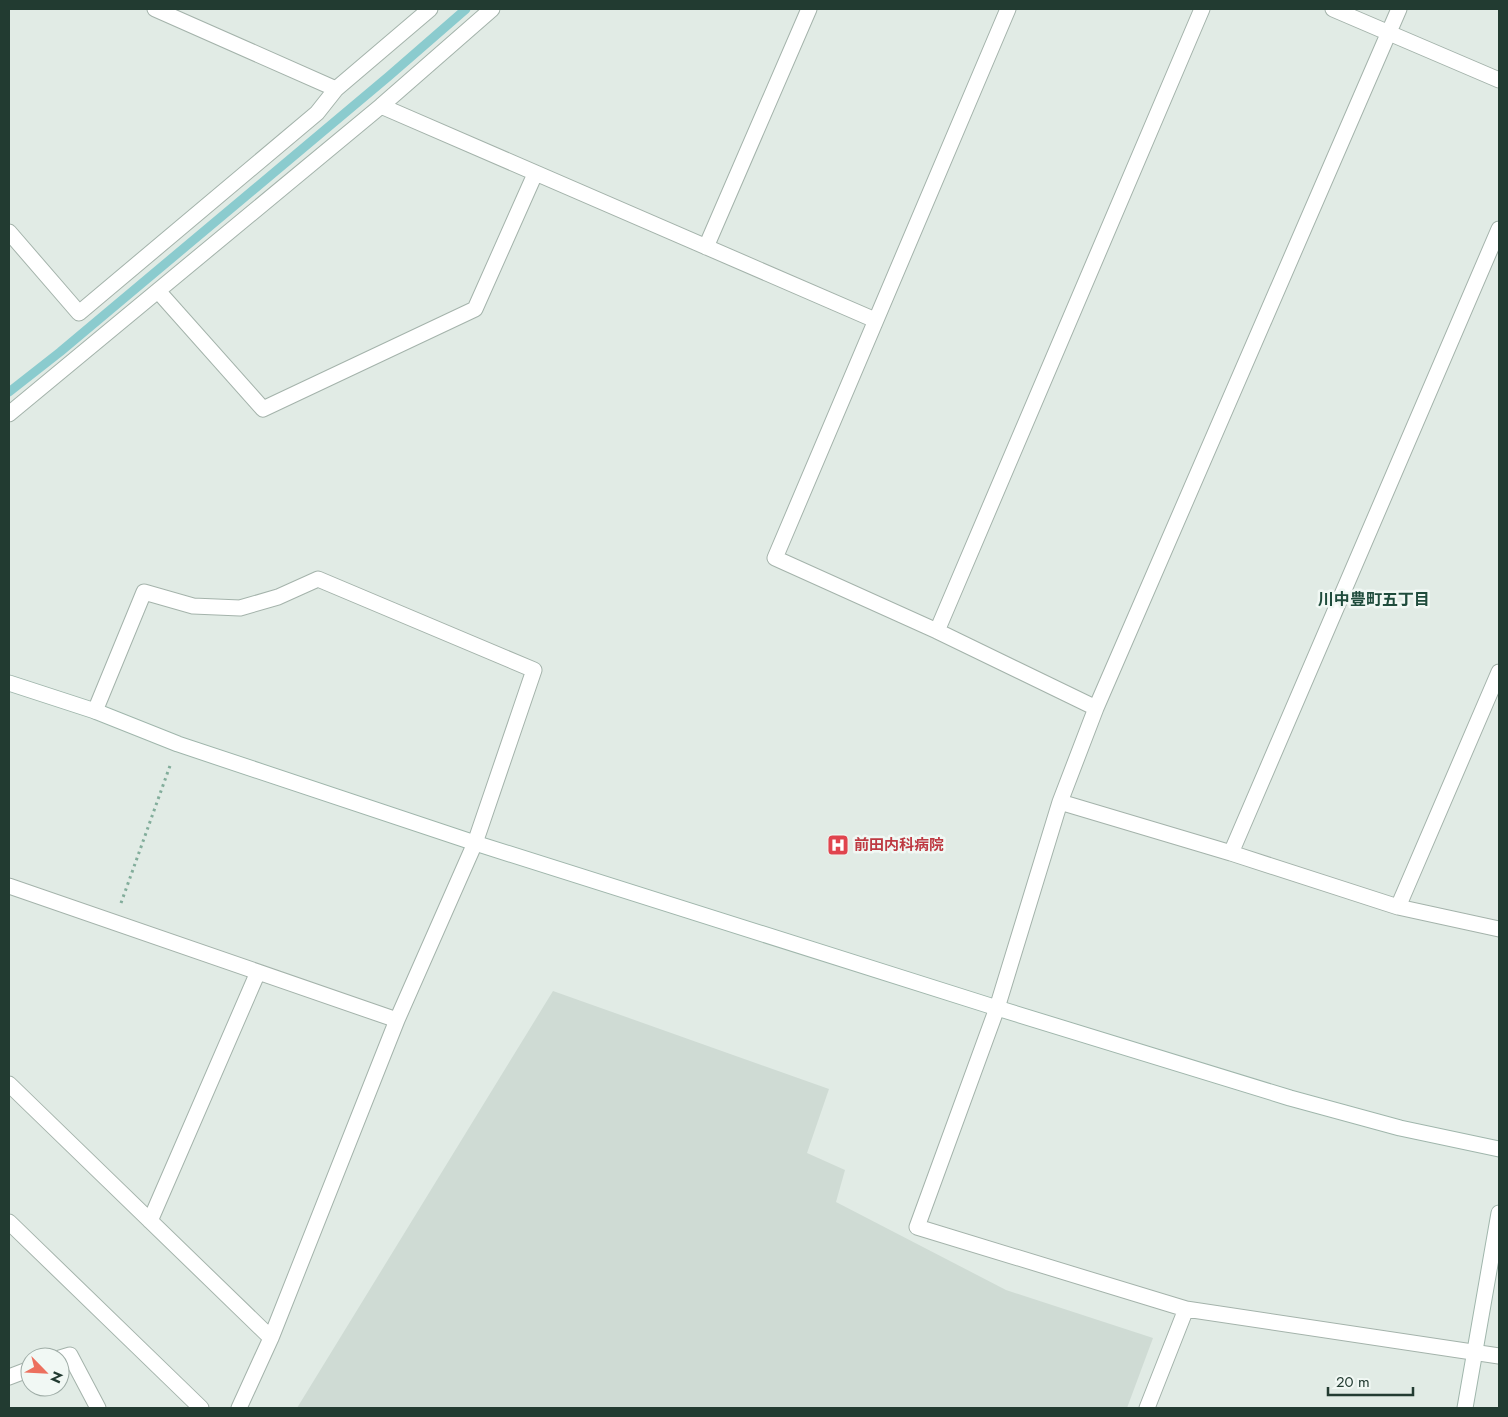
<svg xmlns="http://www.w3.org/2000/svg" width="1508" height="1417" font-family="Jost,'Noto Sans JP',sans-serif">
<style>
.built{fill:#cfdbd4}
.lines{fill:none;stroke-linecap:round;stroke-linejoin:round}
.stream{stroke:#8bcbce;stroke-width:9}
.street-casing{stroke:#a4b3ab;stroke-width:17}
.secondary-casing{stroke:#a0b6ac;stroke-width:17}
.path{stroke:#82ad9b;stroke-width:3;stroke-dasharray:2.5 4;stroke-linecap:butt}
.street{stroke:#fff;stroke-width:15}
.secondary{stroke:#fff;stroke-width:15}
.labels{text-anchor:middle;stroke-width:5;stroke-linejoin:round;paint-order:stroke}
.health-label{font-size:15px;font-weight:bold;fill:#be3a42;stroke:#f1f8f4;text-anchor:start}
.neighbourhood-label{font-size:16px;font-weight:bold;fill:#1f4c3c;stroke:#f1f8f4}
</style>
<rect width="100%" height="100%" fill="#e1ebe5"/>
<path class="built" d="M 553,991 L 829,1089 L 807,1153 L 845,1170 L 836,1202 L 1006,1290 L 1153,1338 L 1127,1408 L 297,1408 Z"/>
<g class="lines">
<path class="stream" d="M 9,392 L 60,352 L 389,76 L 466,9"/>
<g class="street-casing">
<path id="street" d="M 155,9 L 336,89
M 1008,9 L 775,558 L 937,631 L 1096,708
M 1333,9 L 1499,80
M 1399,9 L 1096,708 L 1060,802 L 997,1008 L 917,1227 L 1186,1309 L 1499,1356
M 381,106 L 875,320
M 9,232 L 79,313 L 317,113 L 336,89 L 430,9
M 706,247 L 809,9
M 158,291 L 263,409 L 475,309 L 535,174
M 9,414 L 381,106 L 492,9
M 937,631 L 1202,9
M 95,711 L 144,592 L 193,606 L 240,608 L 278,597 L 318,579 L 534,670 L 475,843 L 397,1020 L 271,1338 L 239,1408
M 1060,802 L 1231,853 L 1398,907 L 1499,929
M 1231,853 L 1499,229
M 9,886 L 397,1020
M 1398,907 L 1499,672
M 9,1084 L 271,1338
M 150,1221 L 258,972
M 9,1222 L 201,1408
M 60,1358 L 70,1355 L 98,1408
M 9,1377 L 30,1369
M 1147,1408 L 1186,1309"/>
</g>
<g class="secondary-casing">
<path id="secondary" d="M 9,683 L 95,711 L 178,744 L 475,843 L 997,1008 L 1290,1098 L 1400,1128 L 1499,1149
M 1465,1408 L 1499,1213"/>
</g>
<path class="path" d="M 121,903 L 171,763"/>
<use href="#street" class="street"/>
<use href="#secondary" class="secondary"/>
</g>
<defs>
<g id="hospital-square" transform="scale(1.125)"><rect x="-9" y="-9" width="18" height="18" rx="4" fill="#e0444e" stroke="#f1f8f4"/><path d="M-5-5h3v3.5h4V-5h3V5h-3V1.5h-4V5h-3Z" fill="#fff"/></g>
</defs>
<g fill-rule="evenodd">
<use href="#hospital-square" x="838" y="845"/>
</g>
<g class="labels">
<g class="health-label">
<text x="854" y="850">前田内科病院</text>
</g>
<g class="neighbourhood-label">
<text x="1374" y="605">川中豊町五丁目</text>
</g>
</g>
<rect width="1508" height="1417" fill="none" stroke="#223b31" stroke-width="20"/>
<g transform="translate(45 1372) rotate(114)"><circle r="24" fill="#f1f8f4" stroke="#9eaca6"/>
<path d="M0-4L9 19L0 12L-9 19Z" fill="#ec705e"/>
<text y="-8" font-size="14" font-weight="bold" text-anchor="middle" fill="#223b31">N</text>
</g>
<path d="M1328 1387v8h85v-8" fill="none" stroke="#223b31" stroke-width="2.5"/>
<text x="1336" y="1387" font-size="15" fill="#223b31" stroke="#f1f8f4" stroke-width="4" paint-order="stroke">20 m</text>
</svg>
